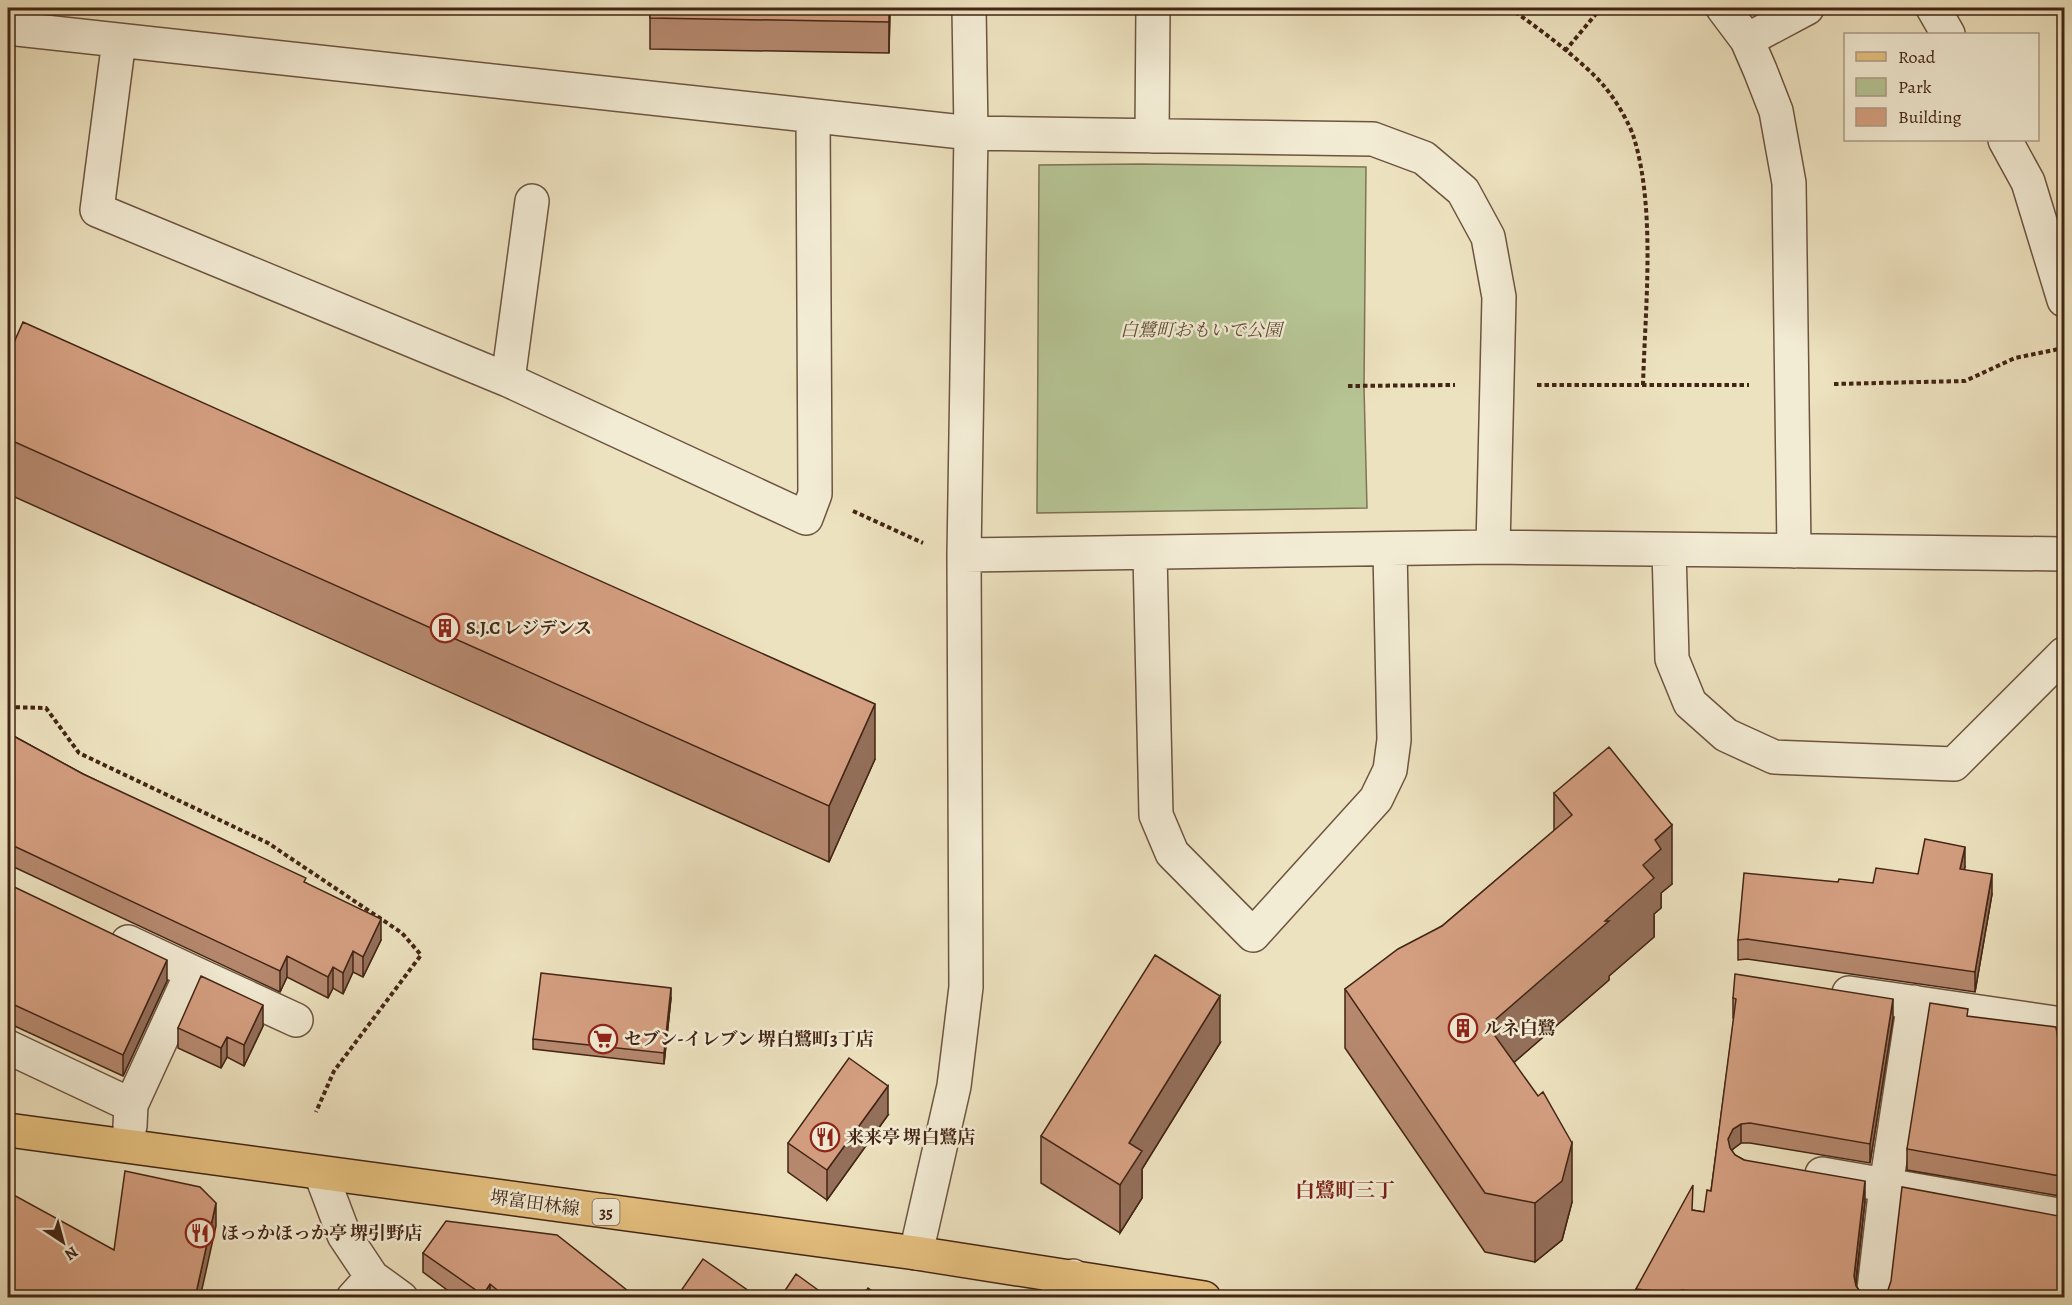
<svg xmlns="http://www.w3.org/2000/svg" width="2072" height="1305" font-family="Alegreya,'Noto Serif JP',serif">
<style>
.green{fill:#b6c494;stroke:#7c7454;stroke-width:1.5}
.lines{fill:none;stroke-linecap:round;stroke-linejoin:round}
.minor-casing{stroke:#6e5440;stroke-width:36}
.major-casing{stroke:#432515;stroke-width:36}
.path{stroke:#432515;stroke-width:4;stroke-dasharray:4.5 3;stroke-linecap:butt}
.minor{stroke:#f3ecd5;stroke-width:33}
.major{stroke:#e6c180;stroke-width:33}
.wall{fill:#b6896f;stroke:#432515;stroke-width:1.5}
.shaded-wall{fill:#946f5a;stroke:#432515;stroke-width:1.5}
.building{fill:#d49f81;stroke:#432515;stroke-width:1.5}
.labels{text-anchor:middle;stroke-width:5;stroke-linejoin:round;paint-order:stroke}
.shield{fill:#f3ecd5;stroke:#78614f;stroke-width:1.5}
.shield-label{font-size:16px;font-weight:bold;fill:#432515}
.park-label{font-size:18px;font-style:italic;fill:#604d35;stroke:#f3ecd5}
.poi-label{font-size:18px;font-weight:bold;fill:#432515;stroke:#f3ecd5;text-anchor:start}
.street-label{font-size:18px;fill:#432515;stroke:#f3ecd5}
.neighbourhood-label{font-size:20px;font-weight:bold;fill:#7a1f14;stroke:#f3ecd5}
</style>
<rect width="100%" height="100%" fill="#ede2bf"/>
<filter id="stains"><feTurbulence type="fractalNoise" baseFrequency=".00333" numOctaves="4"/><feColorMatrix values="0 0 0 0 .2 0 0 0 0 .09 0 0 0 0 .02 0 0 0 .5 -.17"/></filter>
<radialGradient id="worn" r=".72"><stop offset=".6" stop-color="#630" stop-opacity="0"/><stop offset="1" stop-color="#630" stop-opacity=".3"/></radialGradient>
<path class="green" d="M 1141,164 L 1366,167 L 1364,387 L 1367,508 L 1037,513 L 1039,165 Z"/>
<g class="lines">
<g class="minor-casing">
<path id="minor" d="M 1723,8 L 1747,40 L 1760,70 L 1776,111 L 1789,183 L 1794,551
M 1933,8 L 1948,34
M 8,28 L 971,133 L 1373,139 L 1424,158 L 1463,191 L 1488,237 L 1499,297 L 1493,547
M 119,40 L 97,210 L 508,380 L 806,518 L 815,494 L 813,116
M 1747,40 L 1807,8
M 1152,136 L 1153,8
M 2005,140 L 2028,182 L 2064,300
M 508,380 L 532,201
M 1669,550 L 1672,659 L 1690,703 L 1726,735 L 1774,757 L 1954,764 L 2064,654
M 1150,554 L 1156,815 L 1172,853 L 1253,935 L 1376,799 L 1390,770 L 1394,740 L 1390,550
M 964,555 L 1493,547 L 2064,554
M 128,942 L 192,972 L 131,1105
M 192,972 L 296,1020
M 1849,993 L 2055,1023
M 8,1047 L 131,1105 L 130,1126
M 321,1174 L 344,1235 L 372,1277 L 401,1298
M 1822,1174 L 2064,1216
M 916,1253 L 954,1086 L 966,987 L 964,555 L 971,133 L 969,8
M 353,1298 L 372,1277
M 1056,1298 L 1073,1276
M 1873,1298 L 1886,1186 L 1914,1002"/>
</g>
<g class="major-casing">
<path id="major" d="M 8,1130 L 916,1253 L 1204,1298"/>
</g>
<path class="path" d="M 1509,8 C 1535,25 1585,63 1604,86 C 1615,99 1629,122 1634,138 C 1656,210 1645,310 1643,385
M 1565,51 L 1601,8
M 1834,384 L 1965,381 L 2015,358 L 2064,348
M 1537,385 L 1749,385
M 1348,386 L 1455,385
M 853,511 L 923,543
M 8,707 L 46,708 L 79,753 L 268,843 L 402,933 L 421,955 L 334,1071 L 316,1112"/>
<use href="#minor" class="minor"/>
<use href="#major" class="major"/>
</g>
<path class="wall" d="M 650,8 L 890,8 L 889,53 L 650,49 Z
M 8,356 L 875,759 L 829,862 L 8,494 Z
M 8,733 L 83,774 L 306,883 L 381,940 L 363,977 L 353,972 L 343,994 L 333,988 L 328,998 L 287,977 L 280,992 L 16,868 L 8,867 Z
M 1554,793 L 1672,884 L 1661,893 L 1661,908 L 1654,914 L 1654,937 L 1609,976 L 1609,980 L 1514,1062 L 1572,1202 L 1562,1240 L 1535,1262 L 1485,1252 L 1345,1048 L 1345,989 L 1442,926 L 1554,831 Z
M 1965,867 L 1964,869 L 1992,894 L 1975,992 L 1747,959 L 1738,960 L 1738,940 L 1838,882 L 1873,883 L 1918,874 Z
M 8,884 L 167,981 L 123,1076 L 8,1023 Z
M 671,998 L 664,1064 L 533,1049 L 533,1039 Z
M 1733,998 L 1893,1018 L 1870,1163 L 1750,1143 L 1741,1143 L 1733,1149 L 1732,1151 L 1735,1155 L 1744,1160 L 1865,1201 L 1856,1284 L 1856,1286 L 1862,1294 L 1871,1297 L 2064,1298 L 1636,1298 L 1636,1289 L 1693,1210 L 1704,1212 L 1711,1191 L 1734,1018 L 1733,1018 Z
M 1968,1017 L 2064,1076 L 2060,1196 L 1907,1170 L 1907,1149 Z
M 263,1026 L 244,1066 L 227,1057 L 221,1068 L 178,1048 L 178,1028 Z
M 1220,1043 L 1142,1169 L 1142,1198 L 1120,1233 L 1041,1183 L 1041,1136 Z
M 888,1115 L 827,1200 L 788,1172 L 788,1143 Z
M 423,1253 L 637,1298 L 458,1298 L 423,1272 Z"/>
<path class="shaded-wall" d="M 889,8 L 890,8 L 889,53 Z
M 875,704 L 875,759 L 829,862 L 829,806 Z
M 1672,825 L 1672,884 L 1661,893 L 1661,908 L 1654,914 L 1654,937 L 1609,976 L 1609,980 L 1488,1085 L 1488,1026 L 1605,921 L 1643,865 L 1655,840 Z
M 1965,847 L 1965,867 L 1960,889 L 1960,869 Z
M 1992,874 L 1992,894 L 1975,992 L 1975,972 Z
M 381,919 L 381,940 L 363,977 L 363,957 Z
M 353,951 L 353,972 L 343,994 L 343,973 Z
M 287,956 L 287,977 L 280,992 L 280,971 Z
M 167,960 L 167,981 L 123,1076 L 123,1055 Z
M 333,967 L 333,988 L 328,998 L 328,977 Z
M 671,988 L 671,998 L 664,1064 L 664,1053 Z
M 1220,996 L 1220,1043 L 1142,1169 L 1142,1198 L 1120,1233 L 1120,1185 L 1129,1143 Z
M 1893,999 L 1893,1018 L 1870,1163 L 1870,1144 Z
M 263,1005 L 263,1026 L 244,1066 L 244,1045 Z
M 227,1037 L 227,1057 L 221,1068 L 221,1048 Z
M 888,1086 L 888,1115 L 827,1200 L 827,1170 Z
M 1741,1124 L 1741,1143 L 1733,1149 L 1728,1158 L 1728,1139 L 1733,1129 Z
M 2064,1142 L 2064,1162 L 2060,1196 L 2060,1176 Z
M 1572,1143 L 1572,1202 L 1562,1240 L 1535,1262 L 1535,1203 Z
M 1865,1181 L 1865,1201 L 1854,1296 L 1854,1276 Z
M 216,1203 L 216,1226 L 200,1298 L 195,1298 Z
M 490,1284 L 490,1298 L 483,1298 L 483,1295 Z"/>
<path class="building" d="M 650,8 L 889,8 L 889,22 L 650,18 Z
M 23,322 L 875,704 L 829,806 L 8,439 L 8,356 Z
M 8,733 L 83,774 L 306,878 L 304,882 L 381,919 L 363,957 L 353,951 L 343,973 L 333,967 L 328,977 L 287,956 L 280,971 L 16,847 L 8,846 Z
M 1609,747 L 1672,825 L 1655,840 L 1661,849 L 1643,865 L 1654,878 L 1605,921 L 1609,921 L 1488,1026 L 1538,1096 L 1543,1092 L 1572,1143 L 1562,1181 L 1535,1203 L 1485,1193 L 1345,989 L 1398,949 L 1442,926 L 1572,815 L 1554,793 Z
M 1925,839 L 1965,847 L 1960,869 L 1992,874 L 1975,972 L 1747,939 L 1738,940 L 1744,873 L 1838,882 L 1839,879 L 1873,883 L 1876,868 L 1918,874 Z
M 8,884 L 167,960 L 123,1055 L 8,1002 Z
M 1155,955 L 1220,996 L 1129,1143 L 1142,1151 L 1120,1185 L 1041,1136 Z
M 541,973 L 671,988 L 664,1053 L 533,1039 Z
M 1735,974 L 1893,999 L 1870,1144 L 1750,1123 L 1741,1124 L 1733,1129 L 1728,1139 L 1730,1148 L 1735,1155 L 1744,1160 L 1865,1181 L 1854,1276 L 1856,1286 L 1862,1294 L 1871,1297 L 1881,1295 L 1888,1290 L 1891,1281 L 1902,1187 L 2064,1217 L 2064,1298 L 1739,1298 L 1682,1290 L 1682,1294 L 1636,1289 L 1693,1185 L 1692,1210 L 1704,1212 L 1707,1190 L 1711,1191 L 1736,999 L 1733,998 Z
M 201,976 L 263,1005 L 244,1045 L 227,1037 L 221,1048 L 178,1028 Z
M 1930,1003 L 1968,1009 L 1967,1016 L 2056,1027 L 2064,1076 L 2064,1142 L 2060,1176 L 1907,1149 Z
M 849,1058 L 888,1086 L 827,1170 L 788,1143 Z
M 125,1171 L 200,1187 L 216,1203 L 195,1298 L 8,1298 L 8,1202 L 12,1194 L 114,1250 Z
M 446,1221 L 557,1235 L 637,1298 L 507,1298 L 490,1284 L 483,1295 L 423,1253 Z
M 703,1259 L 759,1298 L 676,1298 Z
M 796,1274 L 829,1298 L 780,1298 Z
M 868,1288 L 882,1298 L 861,1298 Z"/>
<defs>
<g id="building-ring" transform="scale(1.5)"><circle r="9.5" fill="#f3ecd5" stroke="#8f2418" stroke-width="1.5"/><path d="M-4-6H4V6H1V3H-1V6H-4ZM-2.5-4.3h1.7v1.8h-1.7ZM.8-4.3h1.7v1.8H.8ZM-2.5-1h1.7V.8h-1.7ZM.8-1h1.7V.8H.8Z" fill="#8f2418"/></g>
<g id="supermarket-ring" transform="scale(1.5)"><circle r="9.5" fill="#f3ecd5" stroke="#8f2418" stroke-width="1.5"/><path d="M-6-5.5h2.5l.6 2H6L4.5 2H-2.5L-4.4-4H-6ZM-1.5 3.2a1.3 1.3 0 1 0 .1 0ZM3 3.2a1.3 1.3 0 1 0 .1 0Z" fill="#8f2418"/></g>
<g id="restaurant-ring" transform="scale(1.5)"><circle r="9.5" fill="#f3ecd5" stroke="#8f2418" stroke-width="1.5"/><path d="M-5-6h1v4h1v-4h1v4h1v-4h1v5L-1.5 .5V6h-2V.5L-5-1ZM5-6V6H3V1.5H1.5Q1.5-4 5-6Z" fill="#8f2418"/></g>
</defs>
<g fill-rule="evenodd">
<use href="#building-ring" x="445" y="628"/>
<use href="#building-ring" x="1463" y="1028"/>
<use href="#supermarket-ring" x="603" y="1039"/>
<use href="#restaurant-ring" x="825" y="1137"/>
<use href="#restaurant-ring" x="200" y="1233"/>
</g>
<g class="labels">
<rect class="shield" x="592.5" y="1199" width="27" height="26" rx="4.5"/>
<g class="shield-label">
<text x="606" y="1218">35</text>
</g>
<g class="park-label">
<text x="1201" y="336">白鷺町おもいで公園</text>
</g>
<g class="poi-label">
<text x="466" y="634">S.J.C レジデンス</text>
<text x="1484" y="1034">ルネ白鷺</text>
<text x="624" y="1045">セブン-イレブン 堺白鷺町3丁店</text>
<text x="846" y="1143">来来亭 堺白鷺店</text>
<text x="221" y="1239">ほっかほっか亭 堺引野店</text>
</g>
<g class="street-label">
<text transform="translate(535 1203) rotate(8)" y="6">堺富田林線</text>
</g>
<g class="neighbourhood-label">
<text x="1345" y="1197">白鷺町三丁</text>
</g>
</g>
<rect width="2072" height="1305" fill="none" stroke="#ede2bf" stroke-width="30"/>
<rect x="9" y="9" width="2054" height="1287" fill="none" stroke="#432515" stroke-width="3"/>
<rect x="15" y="15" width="2042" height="1275" fill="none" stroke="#432515" stroke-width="1.5"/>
<rect x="1844" y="33" width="195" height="108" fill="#f3ecd5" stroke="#ad9c88" stroke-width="1.5"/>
<rect x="1856" y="52" width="30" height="9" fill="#e6c180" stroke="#ad9c88" stroke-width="1.5"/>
<text x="1898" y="63" font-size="18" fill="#432515">Road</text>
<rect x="1856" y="78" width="30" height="18" fill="#b6c494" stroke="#ad9c88" stroke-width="1.5"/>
<text x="1898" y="93" font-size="18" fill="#432515">Park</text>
<rect x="1856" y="108" width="30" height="18" fill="#d49f81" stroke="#ad9c88" stroke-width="1.5"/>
<text x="1898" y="123" font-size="18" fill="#432515">Building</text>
<g transform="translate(63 1242) rotate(144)" stroke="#f3ecd5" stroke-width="4.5" paint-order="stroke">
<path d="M0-4.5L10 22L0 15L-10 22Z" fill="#432515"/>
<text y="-9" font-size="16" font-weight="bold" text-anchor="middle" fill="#432515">N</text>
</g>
<rect width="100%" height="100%" filter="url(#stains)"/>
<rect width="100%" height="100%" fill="url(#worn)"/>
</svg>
